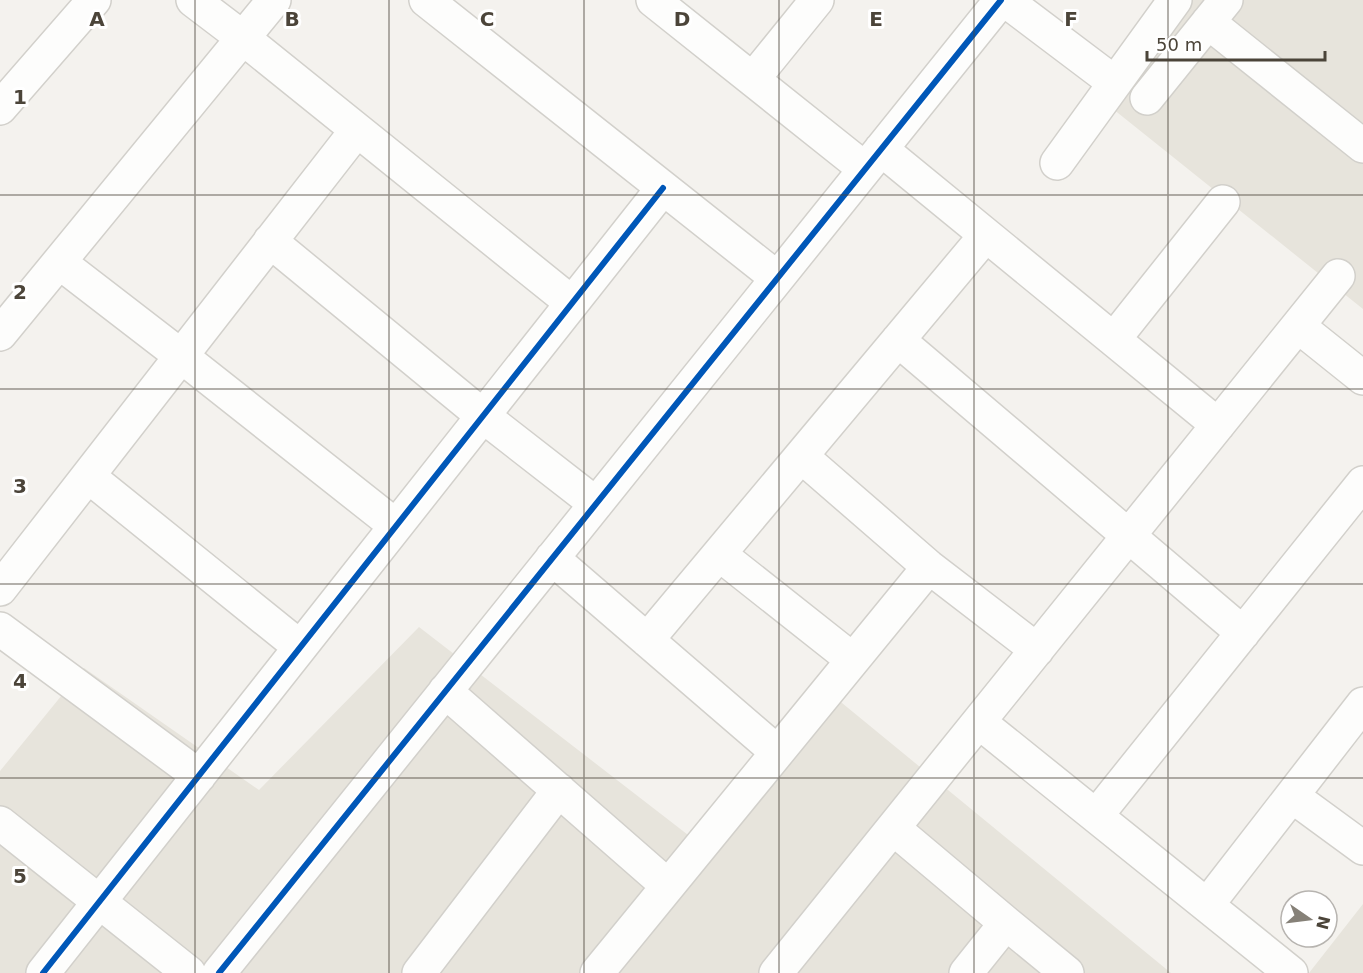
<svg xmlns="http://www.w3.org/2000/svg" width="1363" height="973" font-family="'DejaVu Sans',sans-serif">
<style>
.residential{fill:#e7e4dc}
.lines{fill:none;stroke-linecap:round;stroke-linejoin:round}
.minor-casing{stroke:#d2d0cb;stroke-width:36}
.minor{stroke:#fdfdfc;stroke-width:33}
.cycleway-casing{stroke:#fff;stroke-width:10}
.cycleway{stroke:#0057b8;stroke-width:6}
.grid{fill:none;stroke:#4b4439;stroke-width:1.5;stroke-opacity:0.55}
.grid-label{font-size:20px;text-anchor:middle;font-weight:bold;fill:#4b4439;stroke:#fff;stroke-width:6;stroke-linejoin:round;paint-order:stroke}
</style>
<rect width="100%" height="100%" fill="#f4f2ee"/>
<path class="residential" d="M 1161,0 L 1363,0 L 1363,309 L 1113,109 Z
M 419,627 L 692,838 L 814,680 L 1171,973 L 0,973 L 0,771 L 84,668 L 259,790 Z
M 1363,904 L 1363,973 L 1309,973 Z"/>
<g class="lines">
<g class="minor-casing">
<path id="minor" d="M 193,0 L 243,38 L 572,303
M 426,0 L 777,278
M 653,0 L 865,169
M 1005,0 L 1115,83
M 1208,22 L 1363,146
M 753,79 L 817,0
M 1147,98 L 1226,0
M 0,108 L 94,0
M 881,149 L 1218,425
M 1057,163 L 1175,0
M 270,241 L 483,416 L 596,504
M 59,262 L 181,356 L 396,526
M 1298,326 L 1363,378
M 0,334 L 274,0
M 1114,339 L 1223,202
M 898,340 L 1243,633
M 801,456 L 929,567 L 1037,650
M 88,476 L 300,647
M 719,554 L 853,660
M 552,558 L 777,752
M 0,589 L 357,130
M 0,629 L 199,776
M 647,640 L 986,235
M 445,691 L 668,886
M 979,722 L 1291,973
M 1292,796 L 1363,848
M 1096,816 L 1363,483
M 0,823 L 189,973
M 893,828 L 1006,923 L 1067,973
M 1207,905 L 1363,704
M 43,973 L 663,188
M 219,973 L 1001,0
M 419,973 L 559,790
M 597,973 L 929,567
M 776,973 L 1338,276
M 966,973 L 1006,923"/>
</g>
<use href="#minor" class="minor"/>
<g class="cycleway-casing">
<path id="cycleway" d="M 43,973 L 663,188
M 219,973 L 1001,0"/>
</g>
<use href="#cycleway" class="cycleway"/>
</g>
<path class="grid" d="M 195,0 L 195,973M 389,0 L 389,973M 584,0 L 584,973M 779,0 L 779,973M 974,0 L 974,973M 1168,0 L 1168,973M 0,195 L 1363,195M 0,389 L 1363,389M 0,584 L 1363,584M 0,778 L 1363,778"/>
<g class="grid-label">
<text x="97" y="26">A</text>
<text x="292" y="26">B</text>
<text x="487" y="26">C</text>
<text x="682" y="26">D</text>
<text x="876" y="26">E</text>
<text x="1071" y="26">F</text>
<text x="20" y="104">1</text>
<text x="20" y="299">2</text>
<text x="20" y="493">3</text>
<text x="20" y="688">4</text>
<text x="20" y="883">5</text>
</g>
<g transform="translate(1309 919) rotate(104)"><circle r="28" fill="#ffffff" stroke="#b7b4b0" stroke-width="1.5"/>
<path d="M0-4.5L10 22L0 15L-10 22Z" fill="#868178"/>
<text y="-9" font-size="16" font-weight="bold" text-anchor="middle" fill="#4b4439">N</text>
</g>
<path d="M1147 51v9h178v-9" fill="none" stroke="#4b4439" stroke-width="3"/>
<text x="1156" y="51" font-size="18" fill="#4b4439" stroke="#ffffff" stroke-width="4.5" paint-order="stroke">50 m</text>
</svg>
